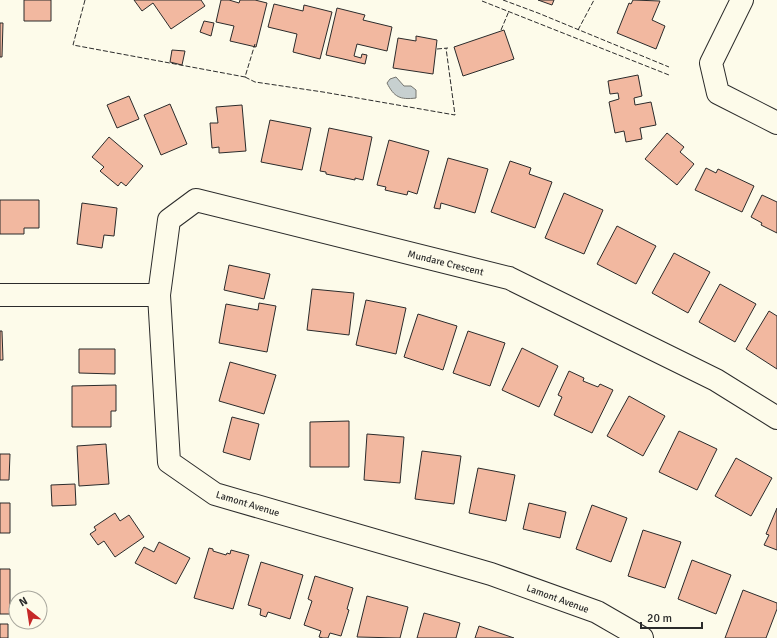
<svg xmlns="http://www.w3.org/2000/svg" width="777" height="638" font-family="Signika,sans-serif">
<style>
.water{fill:#c7d0d0;stroke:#74746e}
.building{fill:#f2b8a0;stroke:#2b2b2b}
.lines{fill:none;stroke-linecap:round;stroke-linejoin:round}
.minor-casing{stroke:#2b2b2b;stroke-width:24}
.minor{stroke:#fdfbea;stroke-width:22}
.fence{stroke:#2b2b2b;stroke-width:1;stroke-dasharray:5 2;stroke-linecap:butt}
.labels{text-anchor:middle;stroke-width:3;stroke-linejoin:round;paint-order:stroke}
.street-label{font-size:10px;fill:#2b2b2b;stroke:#fdfbea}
</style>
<rect width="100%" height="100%" fill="#fdfbea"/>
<path class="water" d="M 396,77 L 404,86 L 411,86 L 416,90 L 416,98 C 400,100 394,97 387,83 L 390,79 Z"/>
<path class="building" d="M 24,0 L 51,0 L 51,21 L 24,21 Z
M 134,0 L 201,0 L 205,6 L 171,29 L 153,3 L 142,11 Z
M 221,0 L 229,0 L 239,3 L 240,0 L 255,0 L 267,3 L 256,47 L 230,41 L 234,26 L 216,22 Z
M 538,0 L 554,0 L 552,5 Z
M 633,0 L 660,1 L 652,20 L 665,26 L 656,49 L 617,33 L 629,3 L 631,4 Z
M 274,4 L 303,11 L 304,5 L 332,12 L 320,59 L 293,52 L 297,34 L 268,27 Z
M 337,8 L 365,15 L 363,20 L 392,27 L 387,51 L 357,44 L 354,56 L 361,58 L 362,54 L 367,55 L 365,64 L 326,55 Z
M 204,21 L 214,23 L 211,36 L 200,32 Z
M 0,23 L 3,23 L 2,57 L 0,57 Z
M 504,30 L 514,59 L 463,76 L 454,47 Z
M 416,36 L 437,40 L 433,74 L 393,68 L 398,38 L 416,41 Z
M 172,50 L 185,51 L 182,65 L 170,62 Z
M 638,75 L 642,96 L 634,98 L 635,105 L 651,102 L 656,125 L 640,128 L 642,139 L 626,142 L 624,131 L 615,133 L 609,102 L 619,99 L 618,93 L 610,94 L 608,81 Z
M 129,96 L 139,119 L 117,128 L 107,105 Z
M 170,104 L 187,144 L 161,155 L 144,115 Z
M 242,105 L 246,151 L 219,153 L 219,147 L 212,148 L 210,123 L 218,123 L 216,107 Z
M 270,120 L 311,128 L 302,170 L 261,162 Z
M 329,128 L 372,137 L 363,180 L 355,178 L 355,180 L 326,174 L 326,172 L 320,171 Z
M 667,133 L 684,147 L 680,152 L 694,164 L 677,185 L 645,159 Z
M 109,137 L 143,166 L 126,186 L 121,182 L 118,186 L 100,171 L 104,167 L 92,157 Z
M 389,140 L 429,151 L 417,194 L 408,191 L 407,195 L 385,190 L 386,187 L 377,185 Z
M 448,158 L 488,169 L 475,213 L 441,203 L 440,209 L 434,208 Z
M 510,161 L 531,168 L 529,174 L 552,182 L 535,228 L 491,212 Z
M 706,168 L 716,173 L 718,169 L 754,186 L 742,212 L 695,190 Z
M 564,193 L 603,210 L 584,254 L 545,238 Z
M 762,195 L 777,202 L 777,233 L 761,225 L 762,223 L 751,217 Z
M 0,200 L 39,200 L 39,228 L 24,228 L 24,234 L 0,234 Z
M 82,203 L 117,208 L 114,236 L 104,235 L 102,248 L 77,244 Z
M 617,226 L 656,246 L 636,284 L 597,264 Z
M 674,253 L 710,272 L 688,313 L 652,293 Z
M 229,265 L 270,274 L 264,299 L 224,290 Z
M 720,284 L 756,304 L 735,342 L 699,322 Z
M 312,289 L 354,293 L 349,335 L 307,330 Z
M 366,300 L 406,308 L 396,354 L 356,345 Z
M 259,303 L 276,306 L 267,352 L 219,343 L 226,304 L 258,310 Z
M 769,311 L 777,316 L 777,369 L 746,349 Z
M 418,314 L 457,326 L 443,370 L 404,357 Z
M 0,331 L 2,331 L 3,360 L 0,360 Z
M 468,331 L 505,343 L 490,386 L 453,373 Z
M 522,348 L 558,366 L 539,407 L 502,390 Z
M 79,349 L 115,349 L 115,374 L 79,373 Z
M 230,362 L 276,375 L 264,414 L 219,401 Z
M 569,371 L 584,378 L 583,381 L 598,387 L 600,384 L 613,390 L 592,433 L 554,415 L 562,397 L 558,395 Z
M 116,385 L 116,411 L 111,411 L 111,427 L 72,427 L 72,386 Z
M 629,396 L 665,416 L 643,456 L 607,436 Z
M 232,417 L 259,424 L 250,460 L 223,452 Z
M 349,421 L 349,467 L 310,467 L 310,422 Z
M 679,431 L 717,449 L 697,490 L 659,472 Z
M 367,434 L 404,437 L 400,483 L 364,480 Z
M 106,444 L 109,484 L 79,486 L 77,446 Z
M 422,451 L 461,456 L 454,504 L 415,499 Z
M 0,454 L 10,454 L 9,480 L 0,480 Z
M 736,458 L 772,478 L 751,516 L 715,496 Z
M 478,468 L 515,475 L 506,521 L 469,513 Z
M 75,484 L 76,505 L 52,506 L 51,485 Z
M 0,503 L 10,503 L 10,533 L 0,533 Z
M 529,503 L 566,512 L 560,538 L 523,529 Z
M 592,505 L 627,518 L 611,562 L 576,549 Z
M 777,508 L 777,550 L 764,545 L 769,535 L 766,534 Z
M 115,513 L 120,521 L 129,515 L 144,537 L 115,557 L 104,541 L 98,545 L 90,534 L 96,530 L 94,527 Z
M 643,530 L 681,542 L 665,588 L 628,576 Z
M 159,542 L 190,558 L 176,584 L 135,563 L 144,547 L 154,552 Z
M 209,548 L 213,549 L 213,551 L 226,555 L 227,553 L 230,554 L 231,550 L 249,555 L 233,609 L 194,598 Z
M 692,560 L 731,575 L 716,614 L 678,599 Z
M 261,562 L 303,575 L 290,619 L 268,612 L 266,617 L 260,615 L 261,609 L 248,605 Z
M 0,569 L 10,569 L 10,614 L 0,614 Z
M 315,576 L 353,588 L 347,609 L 349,610 L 341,636 L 330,633 L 328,638 L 323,638 L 319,637 L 321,631 L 304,625 L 312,601 L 308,599 Z
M 743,590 L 777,603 L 777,609 L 766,638 L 725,638 Z
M 367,596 L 408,607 L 400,638 L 357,637 Z
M 424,613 L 460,623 L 456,638 L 417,638 Z
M 0,624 L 8,624 L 8,638 L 0,638 Z
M 479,626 L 514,638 L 475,638 Z"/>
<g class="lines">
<g class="minor-casing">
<g id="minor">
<path d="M 742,0 L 711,63 L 718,93 L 777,123"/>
<path d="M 0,295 L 159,295"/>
<path id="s1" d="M 642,638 L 597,612 L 491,574 L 215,494 L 169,462 L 159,295 L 169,220 L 196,200 L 509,278 L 716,380 L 777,418"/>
</g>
</g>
<use href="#minor" class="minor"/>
<path class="fence" d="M 85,0 L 73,45 L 245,77 L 255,44
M 503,0 L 538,13 L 669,67
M 482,1 L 669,75
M 501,30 L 509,11
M 578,30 L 594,0
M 437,49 L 448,48
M 245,77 L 255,82 L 323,92 L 455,115 L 446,48"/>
</g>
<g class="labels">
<g class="street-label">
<text dy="4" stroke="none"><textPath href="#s1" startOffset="1042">Mundare Crescent</textPath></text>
<text transform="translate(248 503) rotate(17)" y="4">Lamont Avenue</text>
<text transform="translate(558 598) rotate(20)" y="4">Lamont Avenue</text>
</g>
</g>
<g transform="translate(28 610) rotate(330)"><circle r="19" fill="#fdfbea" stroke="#a9a89e"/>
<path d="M0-3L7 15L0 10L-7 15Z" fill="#c62828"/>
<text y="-6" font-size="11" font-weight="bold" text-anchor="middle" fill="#2b2b2b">N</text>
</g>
<path d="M641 622v6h61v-6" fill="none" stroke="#2b2b2b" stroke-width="2"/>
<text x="647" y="622" font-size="12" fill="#2b2b2b" stroke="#fdfbea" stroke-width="3" paint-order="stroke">20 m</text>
</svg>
